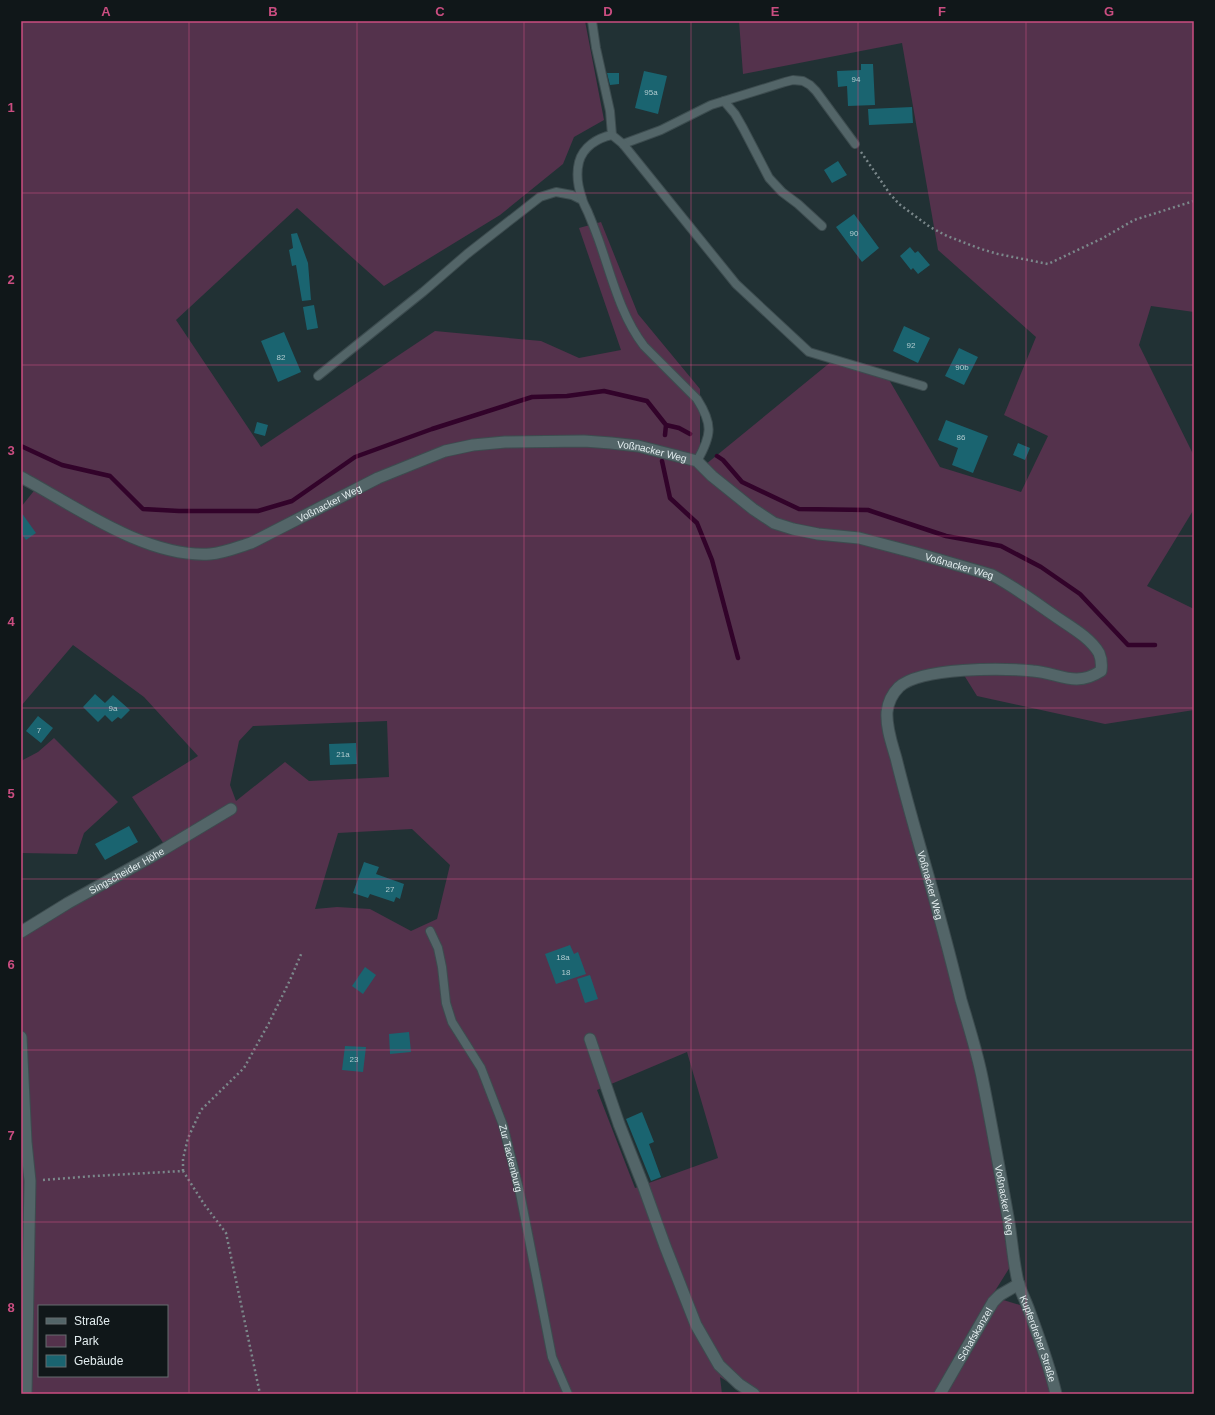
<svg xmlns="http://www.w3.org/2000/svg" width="1215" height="1415" font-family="Arial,sans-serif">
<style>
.green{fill:#54324c;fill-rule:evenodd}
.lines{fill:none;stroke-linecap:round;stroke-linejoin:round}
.stream{stroke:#32032a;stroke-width:4.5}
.building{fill:#1a6470}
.service-casing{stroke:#3d4c4f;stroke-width:10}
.minor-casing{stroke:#3d4c4f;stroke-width:13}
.path{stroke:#7b888b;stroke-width:2.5;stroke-dasharray:2 3;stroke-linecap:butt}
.service{stroke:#536568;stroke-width:8}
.minor{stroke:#536568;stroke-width:11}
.grid{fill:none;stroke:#ca4d80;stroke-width:1;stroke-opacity:0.55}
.labels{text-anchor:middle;stroke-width:4;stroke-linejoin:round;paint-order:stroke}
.number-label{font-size:8px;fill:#b1cbcf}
.street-label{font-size:10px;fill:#e3edef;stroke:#101719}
.neatline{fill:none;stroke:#ca4d80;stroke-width:1.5}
.grid-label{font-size:13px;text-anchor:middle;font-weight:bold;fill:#ca4d80}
</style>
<rect width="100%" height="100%" fill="#213134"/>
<path class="green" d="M 21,21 L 585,21 L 604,120 L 574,137 L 563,164 L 500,215 L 384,286 L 297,208 L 176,320 L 261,447 L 435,331 L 541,341 L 579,358 L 621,350 L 579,228 L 601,222 L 638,314 L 700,389 L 700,469 L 832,361 L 888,378 L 940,467 L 1021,492 L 1048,436 L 1004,415 L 1036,337 L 938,250 L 902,43 L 743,74 L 739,21 L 1194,21 L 1194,312 L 1151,306 L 1139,345 L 1194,456 L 1194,509 L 1147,586 L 1194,609 L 1194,710 L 1105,724 L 977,696 L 959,667 L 904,677 L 890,694 L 883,712 L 981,1089 L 1010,1267 L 961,1345 L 934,1394 L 747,1394 L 720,1377 L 722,1394 L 21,1394 L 21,923 L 29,923 L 164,844 L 132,797 L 198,756 L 144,697 L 73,645 L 21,706 L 21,507 L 37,487 L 21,478 ZM 387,721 L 389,777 L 309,781 L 285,762 L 236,801 L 230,785 L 239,741 L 253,726 ZM 412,829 L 450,865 L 437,919 L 411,931 L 370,909 L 337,907 L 315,909 L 338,833 ZM 687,1052 L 718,1158 L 635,1188 L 597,1090 ZM 39,1306 L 167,1306 L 167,1376 L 39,1376 Z
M 54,738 L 118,802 L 84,833 L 77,854 L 21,853 L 21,761 L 38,752 Z
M 1000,1299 L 1020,1305 L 1036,1337 L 1054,1394 L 944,1394 Z"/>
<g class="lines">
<path class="stream" d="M 665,435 L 666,425
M 21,446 L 62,465 L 110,476 L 143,509 L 179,511 L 258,511 L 292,501 L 355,457 L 432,429 L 532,397 L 567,396 L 604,391 L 647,401 L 666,425 L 679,428 L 690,434
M 717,456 L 723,460 L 742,482 L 799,509 L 868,510 L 946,536 L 1001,546 L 1041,567 L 1080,594 L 1128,645 L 1155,645
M 662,461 L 670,498 L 697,523 L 712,560 L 738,658"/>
</g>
<path class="building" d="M 861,64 L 873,64 L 875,105 L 848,106 L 847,86 L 838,87 L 837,71 L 861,70 Z
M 644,71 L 667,76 L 658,114 L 635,108 Z
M 607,73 L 619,73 L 619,84 L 610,85 Z
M 912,107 L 913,123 L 869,125 L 868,109 Z
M 838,161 L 847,175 L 832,183 L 824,170 Z
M 854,214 L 879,248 L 862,262 L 836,227 Z
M 297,233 L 308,263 L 311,300 L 302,301 L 296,265 L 292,266 L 289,250 L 293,248 L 291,234 Z
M 910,247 L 915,253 L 918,251 L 930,265 L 918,274 L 913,268 L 911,270 L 900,256 Z
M 314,305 L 318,328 L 307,330 L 303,307 Z
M 904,326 L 930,338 L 918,363 L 893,351 Z
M 284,332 L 301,372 L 278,382 L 261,341 Z
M 959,348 L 978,357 L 964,385 L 945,376 Z
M 946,420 L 988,436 L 973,473 L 952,465 L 958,448 L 938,440 Z
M 257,422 L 268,425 L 265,436 L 254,433 Z
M 1018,443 L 1030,448 L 1025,460 L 1013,455 Z
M 21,512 L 36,533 L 26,540 L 21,533 Z
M 95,694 L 105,703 L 113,695 L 130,710 L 121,719 L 118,717 L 112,722 L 105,715 L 98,722 L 83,707 Z
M 38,716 L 53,728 L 41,743 L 26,731 Z
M 356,743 L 357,764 L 330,765 L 329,744 Z
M 129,826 L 138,842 L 105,860 L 95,844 Z
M 364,862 L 379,867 L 376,874 L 404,884 L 400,899 L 396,897 L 394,902 L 370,894 L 368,898 L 353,893 Z
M 570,945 L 574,954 L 578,952 L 586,974 L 556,984 L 545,954 Z
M 365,967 L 376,975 L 363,994 L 352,986 Z
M 590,975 L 598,999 L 585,1003 L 577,979 Z
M 409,1032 L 411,1052 L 390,1054 L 389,1034 Z
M 345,1046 L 366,1047 L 363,1072 L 342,1070 Z
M 642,1112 L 654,1142 L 649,1144 L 661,1177 L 651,1181 L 626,1119 Z"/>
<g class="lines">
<g class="service-casing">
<g id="service">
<path d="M 592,21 L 596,48 L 610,111 L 612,135"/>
<path d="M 724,101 L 735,114 L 743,128 L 769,178 L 782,192 L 798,204 L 822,226"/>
<path d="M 623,144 L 661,130 L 711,105 L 785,82 L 793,80 L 803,81 L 810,85 L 816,91 L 855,144"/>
<path d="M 318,376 L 423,292 L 467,254 L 540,197 L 556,192 L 572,195 L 582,200"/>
<path d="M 697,461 C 712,435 713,424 697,399 L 644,346 C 620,315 611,274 598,238 C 595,230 592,222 589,215 C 587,209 583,204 582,198 C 578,187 576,174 579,162 C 583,147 597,138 612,135 L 623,144 L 736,284 L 809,352 L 923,386"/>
<path id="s1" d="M 430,931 L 438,948 L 442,967 L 446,1003 L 452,1022 L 481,1068 L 503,1125 L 520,1193 L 552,1357 L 568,1394"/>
</g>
</g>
<g class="minor-casing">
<g id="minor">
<path id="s2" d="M 21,477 C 75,506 146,558 210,554 C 224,553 238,547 251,543 L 378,478 L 445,451 L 473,445 L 505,442 L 584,441 L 611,443 L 638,446 L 697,461 L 712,476 L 753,509 L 774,523 L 793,529 L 818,534 L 859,538 L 916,553 L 992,575 C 1013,586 1032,600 1052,614 C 1067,625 1089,636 1099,653 C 1102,660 1102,664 1101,671 C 1075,688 1059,673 1033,671 C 1003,668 921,667 899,687 C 892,694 888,703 887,712 C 886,728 892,744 896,758 C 904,791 913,822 922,854 C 936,903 949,951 961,1000 C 969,1027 978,1055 983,1082 C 992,1127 1000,1172 1008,1217 C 1012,1239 1013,1261 1018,1282 C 1021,1293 1027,1303 1030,1313 C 1040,1340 1050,1367 1056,1394"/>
<path id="s3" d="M 21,932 L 68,903 L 151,857 L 231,809"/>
<path d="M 21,1037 L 26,1142 L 30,1181 L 26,1394"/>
<path d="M 590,1039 L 619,1124 L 643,1185 L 665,1246 L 696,1325 L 719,1365 L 739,1384 L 754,1394"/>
<path id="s4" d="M 940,1394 L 993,1302 L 1000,1295 L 1019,1284"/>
</g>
</g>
<path class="path" d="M 861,152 L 890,194 L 899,204 L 930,227 L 947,236 L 981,249 L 998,254 L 1048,264 L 1103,238 L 1134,220 L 1194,201
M 183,1171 L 183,1159 L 188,1138 L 201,1110 L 244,1068 L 269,1023 L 290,980 L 302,952
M 43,1180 L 94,1176 L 183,1171 L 204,1204 L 226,1233 L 260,1394"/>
<use href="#service" class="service"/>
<use href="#minor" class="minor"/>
</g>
<path class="grid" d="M 189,21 L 189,1394M 357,21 L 357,1394M 524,21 L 524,1394M 691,21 L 691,1394M 858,21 L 858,1394M 1026,21 L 1026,1394M 21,193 L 1194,193M 21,365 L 1194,365M 21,536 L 1194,536M 21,708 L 1194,708M 21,879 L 1194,879M 21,1050 L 1194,1050M 21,1222 L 1194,1222"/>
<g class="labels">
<g class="number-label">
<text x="856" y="82">94</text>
<text x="651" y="95">95a</text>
<text x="854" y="236">90</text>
<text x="911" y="348">92</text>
<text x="281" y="360">82</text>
<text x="962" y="370">90b</text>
<text x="961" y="440">86</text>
<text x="113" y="711">9a</text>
<text x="39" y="733">7</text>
<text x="343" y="757">21a</text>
<text x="390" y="892">27</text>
<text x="563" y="960">18a</text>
<text x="566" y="975">18</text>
<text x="354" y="1062">23</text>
</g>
<g class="street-label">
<text dy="4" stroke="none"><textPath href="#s2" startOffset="673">Voßnacker Weg</textPath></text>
<text dy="4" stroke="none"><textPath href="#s2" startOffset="337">Voßnacker Weg</textPath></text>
<text dy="4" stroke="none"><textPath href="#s2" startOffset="1009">Voßnacker Weg</textPath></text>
<text dy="4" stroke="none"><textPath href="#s3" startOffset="122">Singscheider Höhe</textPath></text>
<text dy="4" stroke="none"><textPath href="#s2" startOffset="1609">Voßnacker Weg</textPath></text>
<text dy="4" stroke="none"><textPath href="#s1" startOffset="244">Zur Tackenburg</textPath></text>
<text dy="4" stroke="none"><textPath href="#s2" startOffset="1933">Voßnacker Weg</textPath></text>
<text dy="4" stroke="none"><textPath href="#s4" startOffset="69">Schafskanzel</textPath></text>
<text dy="4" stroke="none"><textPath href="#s2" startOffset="2076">Kupferdreher Straße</textPath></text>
</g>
</g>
<rect width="1215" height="1415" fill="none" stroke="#101719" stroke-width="44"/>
<rect x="38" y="1305" width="130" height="72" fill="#101719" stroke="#646d6f"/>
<rect x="46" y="1318" width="20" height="6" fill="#536568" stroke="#646d6f"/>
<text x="74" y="1325" font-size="12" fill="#e3edef">Straße</text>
<rect x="46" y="1335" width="20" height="12" fill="#54324c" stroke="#646d6f"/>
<text x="74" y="1345" font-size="12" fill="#e3edef">Park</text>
<rect x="46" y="1355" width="20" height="12" fill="#1a6470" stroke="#646d6f"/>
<text x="74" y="1365" font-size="12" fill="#e3edef">Gebäude</text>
<rect x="22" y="22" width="1171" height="1371" class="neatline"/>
<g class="grid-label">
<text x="106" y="16">A</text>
<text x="273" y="16">B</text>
<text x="440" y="16">C</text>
<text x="608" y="16">D</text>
<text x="775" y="16">E</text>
<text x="942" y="16">F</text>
<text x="1109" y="16">G</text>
<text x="11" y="112">1</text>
<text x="11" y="284">2</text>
<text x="11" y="455">3</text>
<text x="11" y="626">4</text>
<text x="11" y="798">5</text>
<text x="11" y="969">6</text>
<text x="11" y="1140">7</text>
<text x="11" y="1312">8</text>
</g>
</svg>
